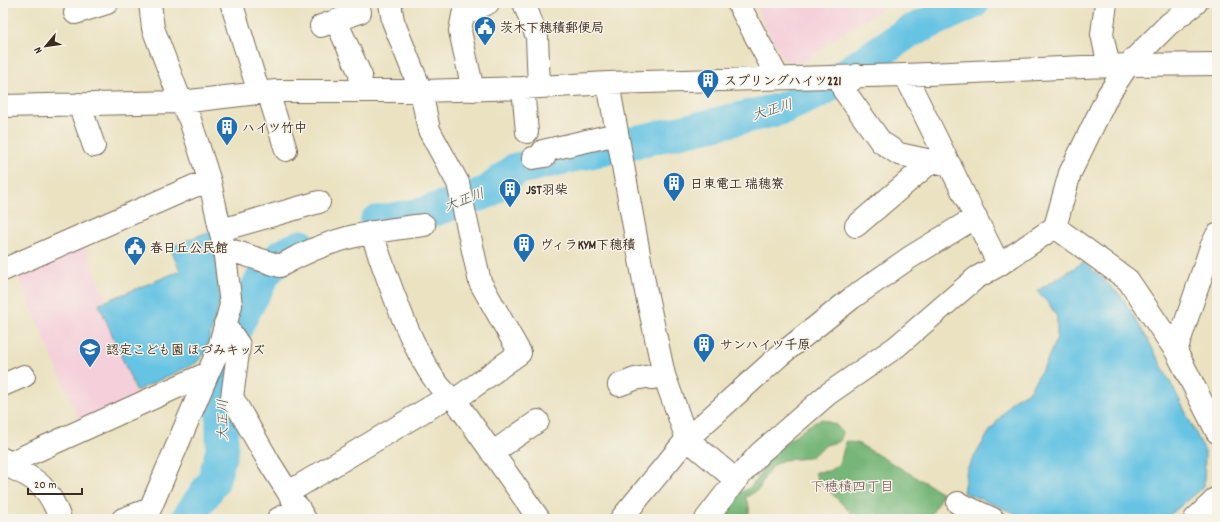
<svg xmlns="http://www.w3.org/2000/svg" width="1220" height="522" font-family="Dekko,'Klee One',sans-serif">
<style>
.built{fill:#f5cfda}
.forest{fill:#76b678;stroke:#58704b}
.water{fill:#65c3e3;stroke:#507680}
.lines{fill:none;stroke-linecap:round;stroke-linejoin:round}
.river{stroke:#65c3e3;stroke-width:33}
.minor-casing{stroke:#786a57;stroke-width:24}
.minor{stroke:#fff;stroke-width:22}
.labels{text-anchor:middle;stroke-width:3;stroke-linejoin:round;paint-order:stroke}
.poi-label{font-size:13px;font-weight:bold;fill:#3b2a1e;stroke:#f7f3e8;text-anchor:start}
.water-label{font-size:14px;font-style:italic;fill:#485859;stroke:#f7f3e8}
.neighbourhood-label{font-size:14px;fill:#755055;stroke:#f7f3e8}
</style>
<rect width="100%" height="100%" fill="#f7f3e8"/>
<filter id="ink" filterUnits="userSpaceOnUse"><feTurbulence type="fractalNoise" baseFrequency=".025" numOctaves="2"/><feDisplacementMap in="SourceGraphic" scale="8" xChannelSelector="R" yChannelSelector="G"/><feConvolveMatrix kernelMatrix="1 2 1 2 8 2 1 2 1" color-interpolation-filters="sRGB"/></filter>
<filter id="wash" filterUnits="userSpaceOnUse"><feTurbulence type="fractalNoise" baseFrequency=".012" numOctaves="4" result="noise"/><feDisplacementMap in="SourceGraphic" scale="16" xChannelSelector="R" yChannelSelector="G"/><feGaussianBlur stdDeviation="0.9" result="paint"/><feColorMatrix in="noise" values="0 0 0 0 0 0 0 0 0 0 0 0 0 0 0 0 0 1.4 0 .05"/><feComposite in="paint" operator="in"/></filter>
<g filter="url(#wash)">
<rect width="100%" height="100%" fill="#eae2c1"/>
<path class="built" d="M 753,3 L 892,3 L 841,34 L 803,62 L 792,63 L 783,59 Z
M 84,245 L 106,299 L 98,303 L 138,398 L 80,422 L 17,274 Z"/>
<path class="forest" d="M 822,419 L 836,425 L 843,433 L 840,441 L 826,445 L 809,458 L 783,460 L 773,466 L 765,476 L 759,489 L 745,498 C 750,505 751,511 746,519 L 723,519 L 738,494 L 749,488 L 757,480 L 768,456 L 808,426 Z
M 846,441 L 859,444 L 943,493 L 929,519 L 857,519 L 817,479 L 815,472 L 829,471 L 840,463 Z"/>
<path class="water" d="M 213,230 L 220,302 L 205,353 L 196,363 L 136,391 L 99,304 L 180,271 L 170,247 Z
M 1084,262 L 1121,296 L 1148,340 L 1178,397 L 1205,452 L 1204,486 L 1165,519 L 1029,519 L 963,492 L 967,469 L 988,434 L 1013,400 L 1029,391 L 1046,363 L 1057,337 L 1057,317 L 1050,305 L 1037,291 Z"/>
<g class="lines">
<path class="river" d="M 376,222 L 422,214 L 488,192 L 516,169 L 781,109 L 821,91 L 907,33 L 973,3
M 187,519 L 213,482 L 222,450 L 222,372 L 238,323 L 265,273 L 281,256 L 301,246"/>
</g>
</g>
<g filter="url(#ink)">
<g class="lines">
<g class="minor-casing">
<path id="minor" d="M 390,3 L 393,21 L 421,91 L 429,130 L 458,183 L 480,282 L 520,353 L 455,400 L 539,519
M 524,3 L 537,37 L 539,87
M 738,3 L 778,78
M 1106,3 L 1102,34 L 1109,67
M 232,5 L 259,93
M 75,13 L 107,3
M 336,21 L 361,76 L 357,91
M 321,26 L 360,12
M 857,75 L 843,89 L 881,142 L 899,154 L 950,165
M 905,75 L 999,265
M 608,83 L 645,287 L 664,375 L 687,439 L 736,480
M 523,88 L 527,132
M 473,90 L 460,31 L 463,15 L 488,3
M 268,92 L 286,150
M 79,104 L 94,146
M 3,106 L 181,102 L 276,91 L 421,91 L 523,88 L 608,83 L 905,75 L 1128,65 L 1217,64
M 533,158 L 545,156 L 543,151 L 617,134
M 856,226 L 932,161
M 1055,227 L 1128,280 L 1176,351
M 221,230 L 319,202
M 371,232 C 386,272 419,380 455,400
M 1217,235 L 1211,247 L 1176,351 L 1217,432
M 224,248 L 280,266 C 331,237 367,232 424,225
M 3,270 L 194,186 L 210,182
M 225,324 L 239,345 L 232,397 L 269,462 L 305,519
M 3,385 L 24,376
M 619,385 L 635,379 L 651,376 L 652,378 L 664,375
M 492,453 L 538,421
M 3,459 L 5,465 C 36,478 49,486 60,519
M 3,466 L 208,373 L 218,351 L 231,305 L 224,248 L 210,182 L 190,120 L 181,102 L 153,28 L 150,3
M 289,492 L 449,396
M 958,503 L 993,519
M 123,519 L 150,509 L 208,373
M 278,519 L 299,508
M 621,519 L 687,439 L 779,356 L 852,298 L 909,258 L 976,217
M 706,519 L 736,480 L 760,453 L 828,394 L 896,347 L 976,278 L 999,265 L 1055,227 L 1070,173 L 1108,95 L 1128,65 L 1169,24 L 1196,3
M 1195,519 L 1217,498"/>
</g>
<use href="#minor" class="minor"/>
</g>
</g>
<defs>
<g id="civic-pin" transform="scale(1.15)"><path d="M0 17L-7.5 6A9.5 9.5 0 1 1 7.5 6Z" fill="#1f6fb2" stroke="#f7f3e8"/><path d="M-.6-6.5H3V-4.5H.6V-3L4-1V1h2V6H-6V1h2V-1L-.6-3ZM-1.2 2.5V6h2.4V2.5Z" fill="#fff"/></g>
<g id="building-pin" transform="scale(1.15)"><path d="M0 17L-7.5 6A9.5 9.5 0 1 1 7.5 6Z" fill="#1f6fb2" stroke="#f7f3e8"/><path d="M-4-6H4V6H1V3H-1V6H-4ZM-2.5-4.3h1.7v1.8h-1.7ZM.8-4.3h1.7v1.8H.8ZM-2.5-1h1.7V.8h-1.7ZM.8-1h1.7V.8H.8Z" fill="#fff"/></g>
<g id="school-pin" transform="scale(1.15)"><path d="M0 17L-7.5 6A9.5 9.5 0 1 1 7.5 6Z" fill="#1f6fb2" stroke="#f7f3e8"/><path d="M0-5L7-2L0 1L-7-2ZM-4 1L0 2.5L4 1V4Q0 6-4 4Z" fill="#fff"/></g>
</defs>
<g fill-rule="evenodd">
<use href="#civic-pin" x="485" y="27"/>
<use href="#building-pin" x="708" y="80"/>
<use href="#building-pin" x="227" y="127"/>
<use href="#building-pin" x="674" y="183"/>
<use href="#building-pin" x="510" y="189"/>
<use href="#building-pin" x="524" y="244"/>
<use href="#civic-pin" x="135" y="247"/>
<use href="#building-pin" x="704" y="344"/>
<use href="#school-pin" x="90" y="349"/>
</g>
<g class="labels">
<g class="poi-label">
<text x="500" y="32">茨木下穂積郵便局</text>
<text x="724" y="85">スプリングハイツ221</text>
<text x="242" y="132">ハイツ竹中</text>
<text x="690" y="188">日東電工 瑞穂寮</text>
<text x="526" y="194">JST羽柴</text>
<text x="540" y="249">ヴィラKYM下穂積</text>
<text x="150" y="252">春日丘公民館</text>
<text x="720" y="349">サンハイツ千原</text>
<text x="106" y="354">認定こども園 ほづみキッズ</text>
</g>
<g class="water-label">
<text transform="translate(772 109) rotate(-17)" y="5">大正川</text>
<text transform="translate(464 199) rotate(-20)" y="5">大正川</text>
<text transform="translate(222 420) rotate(-90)" y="5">大正川</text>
</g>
<g class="neighbourhood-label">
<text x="852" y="491">下穂積四丁目</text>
</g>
</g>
<rect width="1220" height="522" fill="none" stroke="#f7f3e8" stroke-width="16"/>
<g transform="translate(46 46) rotate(241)" stroke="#f7f3e8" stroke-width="3" paint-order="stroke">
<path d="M0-3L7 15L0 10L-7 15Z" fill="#3b2a1e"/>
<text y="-6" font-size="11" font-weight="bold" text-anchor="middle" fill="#3b2a1e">N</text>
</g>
<path d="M28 488v6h54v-6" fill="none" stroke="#3b2a1e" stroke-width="2"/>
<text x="34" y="488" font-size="12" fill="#3b2a1e" stroke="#f7f3e8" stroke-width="3" paint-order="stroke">20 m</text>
</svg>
